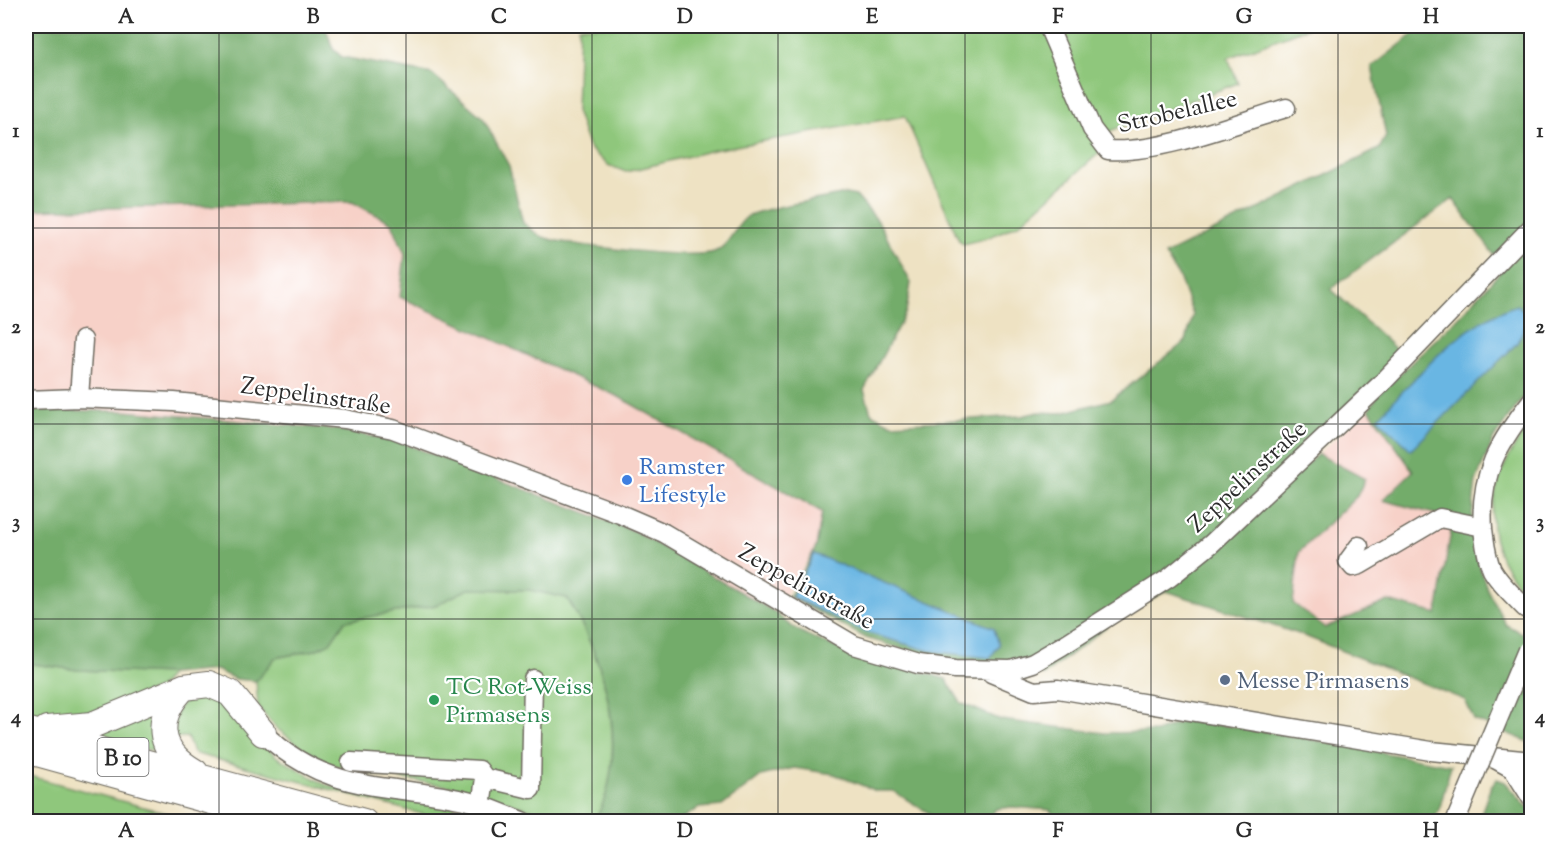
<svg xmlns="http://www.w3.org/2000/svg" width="1557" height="847" font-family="'Sorts Mill Goudy',serif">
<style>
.built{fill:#f7d1c8}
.green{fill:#8fc77b;stroke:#5d7953;stroke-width:1.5}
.forest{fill:#73ac6b;stroke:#4f6c4b;stroke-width:1.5}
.water{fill:#69b6e3;stroke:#4a7087;stroke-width:1.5}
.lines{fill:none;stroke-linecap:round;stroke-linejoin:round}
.minor-casing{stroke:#6f6b60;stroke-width:21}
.highway-casing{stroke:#6f6b60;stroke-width:28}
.minor{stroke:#fff;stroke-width:18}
.highway{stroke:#fff;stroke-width:26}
.minor-bridge-casing{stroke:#6f6b60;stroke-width:21;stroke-linecap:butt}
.minor-bridge{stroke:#fff;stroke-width:18}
.grid{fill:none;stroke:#2b2b2b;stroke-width:1.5;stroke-opacity:0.55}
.shop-dot{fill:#3f7fe0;stroke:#fff;stroke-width:2}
.service-dot{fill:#5c6f8a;stroke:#fff;stroke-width:2}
.leisure-dot{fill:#2e9e5b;stroke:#fff;stroke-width:2}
.labels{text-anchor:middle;stroke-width:4.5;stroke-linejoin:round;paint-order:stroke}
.shield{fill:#fff;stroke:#6b6b6b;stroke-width:1.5}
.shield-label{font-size:22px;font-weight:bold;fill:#2b2b2b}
.street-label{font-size:24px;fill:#2b2b2b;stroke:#fff}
.shop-label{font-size:24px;fill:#366cbe;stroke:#fff;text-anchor:start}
.service-label{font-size:24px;fill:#4e5e75;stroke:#fff;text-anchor:start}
.leisure-label{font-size:24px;fill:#27864d;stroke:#fff;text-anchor:start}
.neatline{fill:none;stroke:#2b2b2b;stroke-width:2}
.grid-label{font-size:20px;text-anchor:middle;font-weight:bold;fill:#2b2b2b}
</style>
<rect width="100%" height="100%" fill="#fff"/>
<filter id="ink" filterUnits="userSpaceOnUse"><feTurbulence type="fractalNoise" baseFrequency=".0167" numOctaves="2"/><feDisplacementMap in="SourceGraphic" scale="12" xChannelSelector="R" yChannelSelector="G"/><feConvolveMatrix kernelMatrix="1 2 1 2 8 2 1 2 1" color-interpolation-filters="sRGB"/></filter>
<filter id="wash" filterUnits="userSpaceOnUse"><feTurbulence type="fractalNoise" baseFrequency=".008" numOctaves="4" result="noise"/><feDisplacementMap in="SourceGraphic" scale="24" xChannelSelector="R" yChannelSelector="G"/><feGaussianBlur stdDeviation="1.35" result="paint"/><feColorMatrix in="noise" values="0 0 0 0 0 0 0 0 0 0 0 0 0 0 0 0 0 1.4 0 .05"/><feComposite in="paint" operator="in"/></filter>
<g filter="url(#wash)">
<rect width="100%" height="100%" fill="#eee2c3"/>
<path class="built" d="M 352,202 L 392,223 L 405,254 L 400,297 L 619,397 L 822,512 L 816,547 L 775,612 L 634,531 L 476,469 L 124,411 L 26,410 L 26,210 Z
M 1369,409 L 1413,471 L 1383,500 L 1453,519 L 1437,614 L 1388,601 L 1325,628 L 1293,603 L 1299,552 L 1357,496 L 1365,479 L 1318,454 Z"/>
<path class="green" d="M 579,26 L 1312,26 L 1228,58 L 1238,83 L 1110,131 L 1097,155 L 1019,224 L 987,238 L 963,244 L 959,240 L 905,116 L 713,150 L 626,172 L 608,165 L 589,148 L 576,111 Z
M 1531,421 L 1531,599 C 1472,541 1487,482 1531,421 Z
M 468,589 L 529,590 L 567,598 C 601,654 622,722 608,787 C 606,799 600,810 595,821 L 566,821 L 468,789 L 357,772 L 331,764 L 303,748 L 276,728 L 258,707 L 256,681 L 275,658 L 315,650 L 330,643 L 345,621 L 436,605 Z
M 26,663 L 78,670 L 171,674 L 159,688 L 74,719 L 26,713 Z
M 198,696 L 218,698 L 277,757 L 324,784 L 365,795 L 453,806 L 460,811 L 465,821 L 448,821 L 193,753 L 187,737 L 174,738 C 176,712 172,706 198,696 Z
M 157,706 L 162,753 L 85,734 Z
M 26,775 L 195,821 L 26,821 Z"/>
<path class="forest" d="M 26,26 L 325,26 L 333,49 L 342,57 L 432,74 L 483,118 L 509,166 L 523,223 C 530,228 538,236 546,238 C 571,246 692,259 714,252 C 729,247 735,225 748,216 C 760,208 827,198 846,194 L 856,196 L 878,221 L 911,283 L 906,312 L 864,390 L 871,413 L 892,424 L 1021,416 L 1039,412 L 1061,413 L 1111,400 L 1186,341 L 1193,315 L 1179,277 L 1165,255 L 1379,149 L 1386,136 L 1372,67 L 1424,26 L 1531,26 L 1531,221 L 1494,255 L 1453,199 L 1331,289 L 1401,354 L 1165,591 L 1245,522 L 1318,454 L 1365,479 L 1357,496 L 1299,552 L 1293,603 L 1325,628 L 1388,601 L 1437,614 L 1453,519 L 1383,500 L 1413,471 L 1369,409 L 1379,394 L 1459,317 L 1531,238 L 1531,386 L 1494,438 L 1476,481 L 1472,516 L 1476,555 L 1487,589 L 1506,625 L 1531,638 L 1531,743 L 1474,720 L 1465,700 L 1302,635 L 1166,591 L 1120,616 L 1044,675 L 930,657 L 866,638 L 789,597 L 816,547 L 822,512 L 619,397 L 400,297 L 405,254 L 392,223 L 352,202 L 26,210 Z
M 26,410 L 124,411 L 333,429 L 398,441 L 634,531 L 775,612 C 806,648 900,665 946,679 L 961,703 L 1001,720 L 1105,733 L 1156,732 L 1184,721 L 1247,728 L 1451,765 L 1440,807 L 1433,821 L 1058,822 L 1051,810 L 1012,807 L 996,809 L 986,821 L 935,821 L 929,813 L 893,791 L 876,791 L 834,774 L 794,768 L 761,776 L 722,806 L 699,808 L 678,821 L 595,821 C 600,810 606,799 608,787 C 623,722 601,654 567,598 L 529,590 L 468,589 L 436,605 L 345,621 L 330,643 L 315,650 L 275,658 L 256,681 L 235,679 L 216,670 L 171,674 L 78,670 L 26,663 L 28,607 Z
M 1497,779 L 1505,782 L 1531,811 L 1531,821 L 1478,822 L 1491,786 Z"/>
<path class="water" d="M 1517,305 L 1530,316 L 1517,343 L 1411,450 L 1378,418 C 1419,374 1458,325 1517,305 Z
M 814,554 L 994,628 L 999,645 L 990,658 L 930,651 L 867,633 L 792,597 Z"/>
</g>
<g filter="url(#ink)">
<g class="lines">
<g class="minor-casing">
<path id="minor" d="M 1048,26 L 1092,129 L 1108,150 C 1159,154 1237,123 1286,108
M 79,398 L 83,340
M 26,400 L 79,398 L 174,402 L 345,419 L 393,429 L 620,514 L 664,533 L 854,645 L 918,664 L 955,669 L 1011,670 L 1033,663 L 1062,646 L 1169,578 L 1211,544 L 1382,383 L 1532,227
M 1532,400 C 1499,443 1479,473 1483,529 C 1485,543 1486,557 1492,570 C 1500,584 1514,596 1525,608 L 1532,612
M 1359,546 L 1348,561 L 1353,567 L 1360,565 L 1440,518 L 1483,527
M 991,673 L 1034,691 L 1058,689 L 1431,751 L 1532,761
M 263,733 C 327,793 381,783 459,799 C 481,803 503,814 524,822
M 1495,759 L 1513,769 L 1532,799
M 351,762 L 479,770 L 485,778 L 481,806
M 485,778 L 531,789 L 533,679"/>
</g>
<g class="highway-casing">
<path id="highway" d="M 184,687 C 154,718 156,750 195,772
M 47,729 L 92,725 L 184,687 L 209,684 L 230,693 L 263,733
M 26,730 L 364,822
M 26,750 L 287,822"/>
</g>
<use href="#minor" class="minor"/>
<use href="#highway" class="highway"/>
<g class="minor-bridge-casing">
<path id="minor-bridge" d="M 1455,822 L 1527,650"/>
</g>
<use href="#minor-bridge" class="minor-bridge"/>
</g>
</g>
<path class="grid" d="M 219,26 L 219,822M 406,26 L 406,822M 592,26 L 592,822M 778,26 L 778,822M 965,26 L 965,822M 1151,26 L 1151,822M 1338,26 L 1338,822M 26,228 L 1532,228M 26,424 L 1532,424M 26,619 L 1532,619"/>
<circle class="shop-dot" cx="627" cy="480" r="6"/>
<circle class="service-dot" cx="1225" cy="680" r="6"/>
<circle class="leisure-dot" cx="434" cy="700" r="6"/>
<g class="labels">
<rect class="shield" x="97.5" y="738" width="51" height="38" rx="4.5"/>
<g class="shield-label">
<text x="123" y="765">B 10</text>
</g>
<g class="street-label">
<text transform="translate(1177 111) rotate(-13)" y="8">Strobelallee</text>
<text transform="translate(316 395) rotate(8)" y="8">Zeppelinstraße</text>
<text transform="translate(1247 476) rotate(-43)" y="8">Zeppelinstraße</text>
<text transform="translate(807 586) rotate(29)" y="8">Zeppelinstraße</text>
</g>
<g class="shop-label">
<text x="639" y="474">Ramster<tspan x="639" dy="28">Lifestyle</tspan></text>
</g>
<g class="service-label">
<text x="1237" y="688">Messe Pirmasens</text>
</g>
<g class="leisure-label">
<text x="446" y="694">TC Rot-Weiss<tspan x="446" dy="28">Pirmasens</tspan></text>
</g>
</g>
<rect width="1557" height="847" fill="none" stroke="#fff" stroke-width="66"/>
<rect x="33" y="33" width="1491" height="781" class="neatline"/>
<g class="grid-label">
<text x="126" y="23">A</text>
<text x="313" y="23">B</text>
<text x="499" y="23">C</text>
<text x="685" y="23">D</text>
<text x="872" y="23">E</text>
<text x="1058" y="23">F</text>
<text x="1244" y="23">G</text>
<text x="1431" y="23">H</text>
<text x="16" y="137">1</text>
<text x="1540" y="137">1</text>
<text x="16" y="333">2</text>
<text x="1540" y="333">2</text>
<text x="16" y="528">3</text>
<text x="1540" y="528">3</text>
<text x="16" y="723">4</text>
<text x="1540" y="723">4</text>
<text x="126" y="837">A</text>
<text x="313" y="837">B</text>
<text x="499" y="837">C</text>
<text x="685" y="837">D</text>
<text x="872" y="837">E</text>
<text x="1058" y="837">F</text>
<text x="1244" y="837">G</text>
<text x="1431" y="837">H</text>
</g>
</svg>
